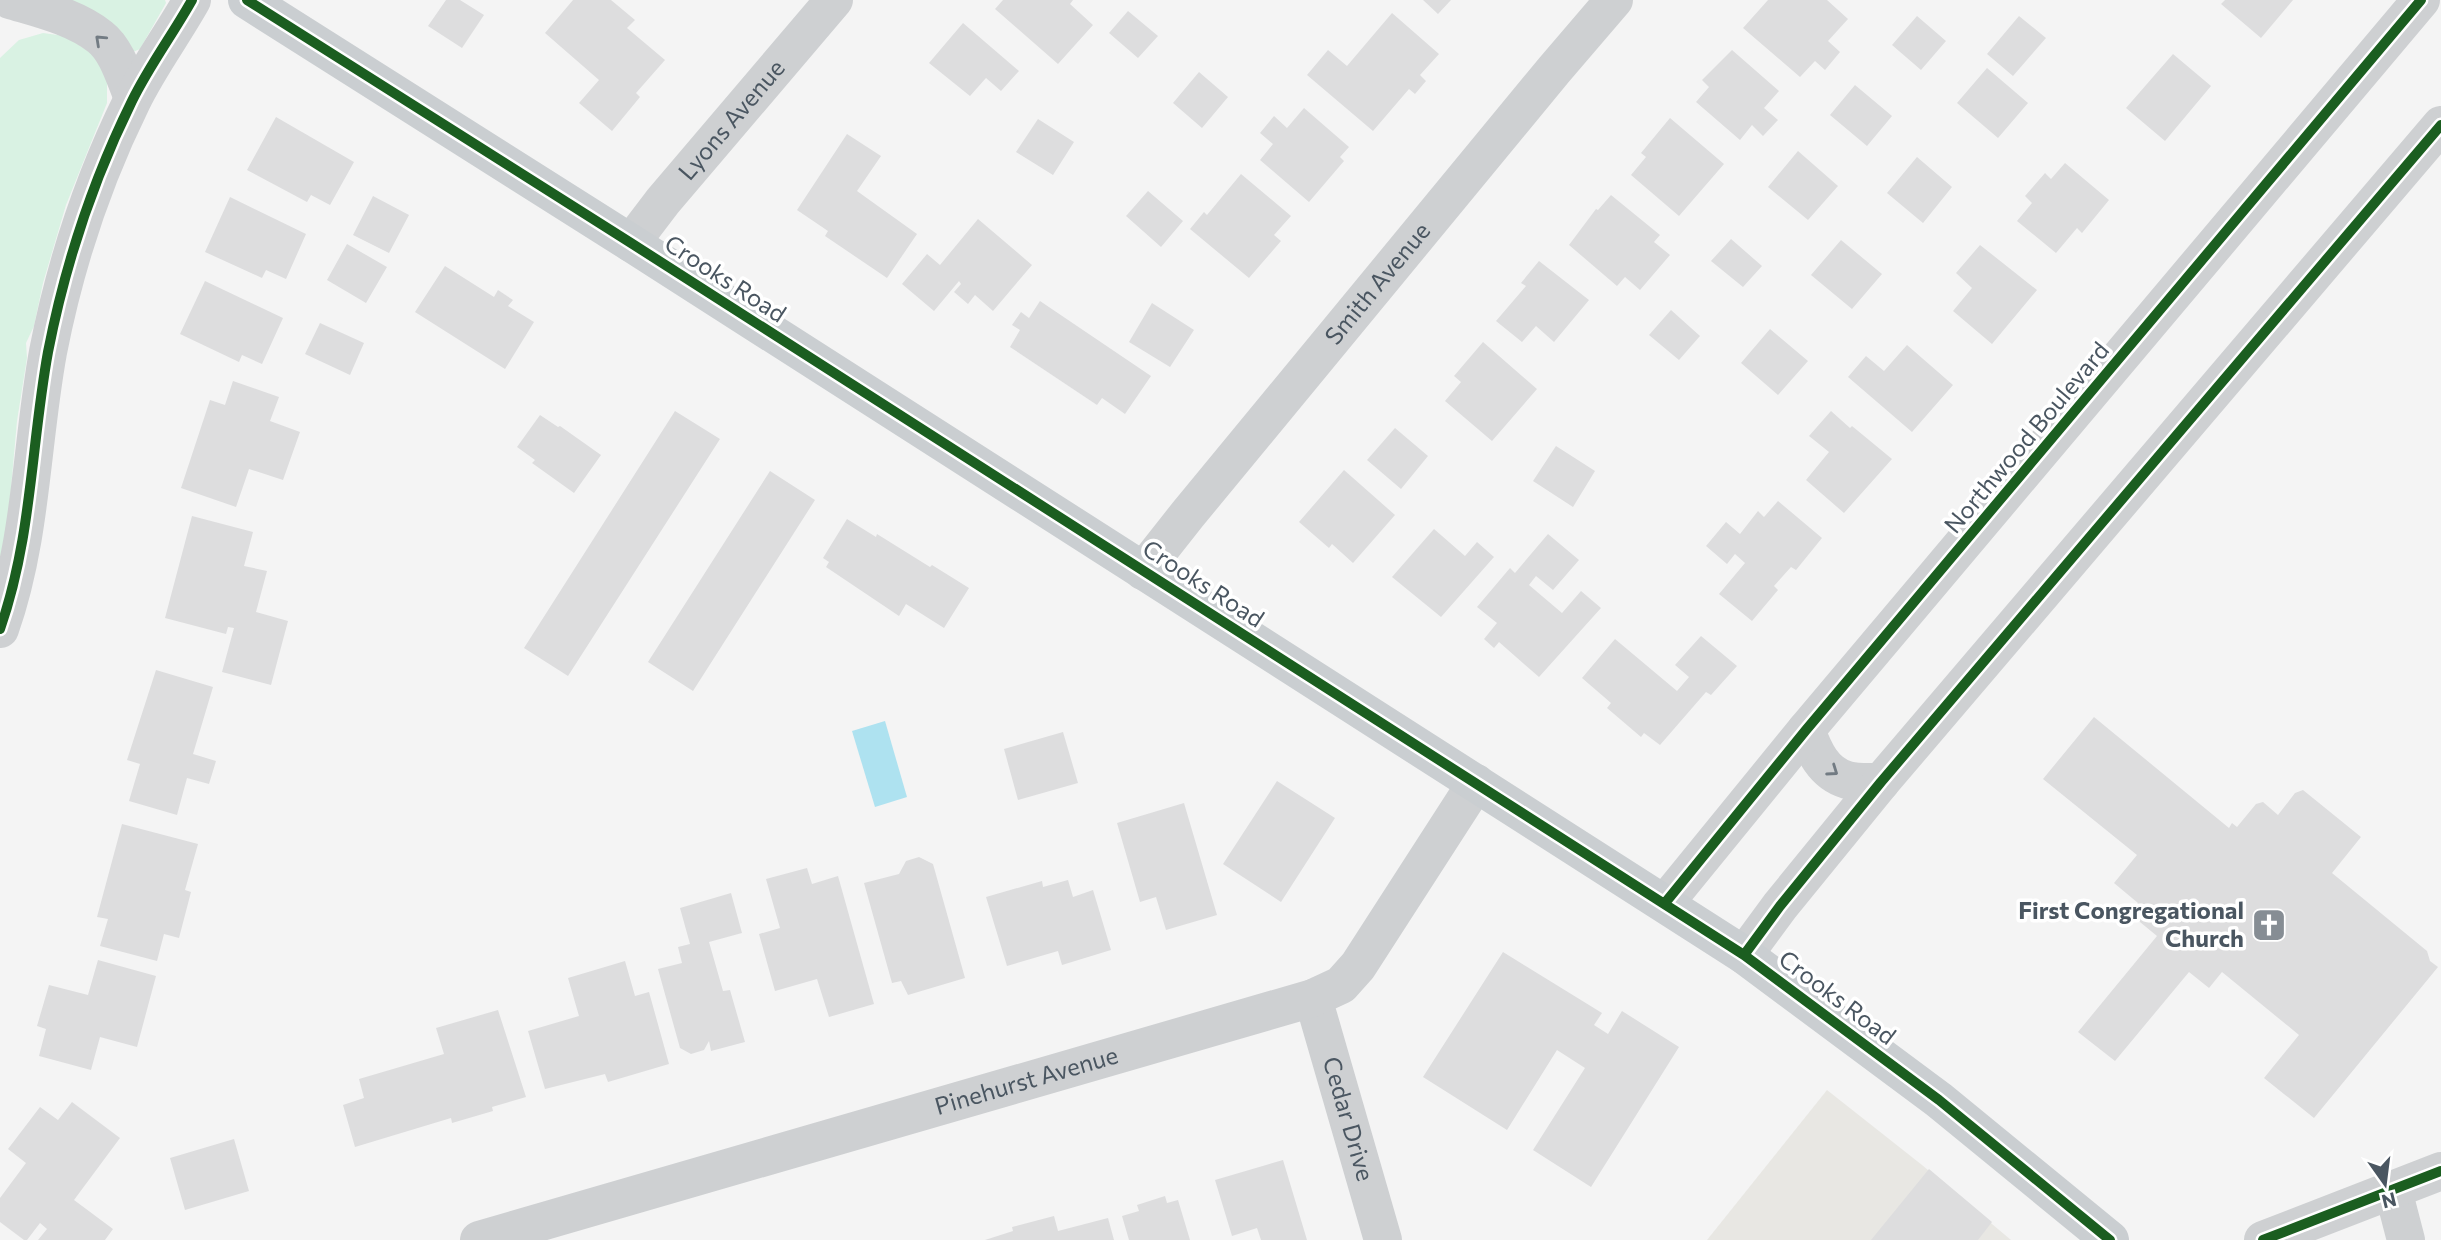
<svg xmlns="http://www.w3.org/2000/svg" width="2441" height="1240" font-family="Commissioner,sans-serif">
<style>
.commercial{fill:#e8e7e3}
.green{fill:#d9f2e3}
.water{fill:#aee2f0}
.building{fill:#ddddde}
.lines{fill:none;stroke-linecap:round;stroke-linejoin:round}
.minor{stroke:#ced0d2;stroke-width:38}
.major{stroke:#caced1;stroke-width:38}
.cycleway-casing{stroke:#fff;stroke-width:15}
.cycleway{stroke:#1b5e20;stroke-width:10}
.oneway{stroke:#727b83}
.labels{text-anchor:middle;stroke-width:7;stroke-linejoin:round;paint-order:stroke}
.street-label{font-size:24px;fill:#4a5661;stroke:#fff}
.poi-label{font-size:24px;font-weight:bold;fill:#4a5661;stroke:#fff;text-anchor:end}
</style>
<rect width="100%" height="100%" fill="#f4f4f4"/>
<path class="commercial" d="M 1827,1090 L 1922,1165 L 2011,1240 L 1707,1240 Z"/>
<path class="green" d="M 67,0 L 165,0 L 166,3 L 140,49 L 133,52 Z
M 43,33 L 65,36 L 96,56 L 107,77 L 107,103 L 66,205 L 43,283 L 34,326 L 26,343 L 27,358 L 17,421 L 9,511 L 0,560 L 0,58 L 19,40 Z"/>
<path class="water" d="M 885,721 L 907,797 L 875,807 L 852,731 Z"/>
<path class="building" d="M 446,0 L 460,0 L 484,15 L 462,48 L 428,26 Z
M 573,0 L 611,0 L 635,20 L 627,28 L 665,60 L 636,93 L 640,97 L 612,131 L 579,103 L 599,80 L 545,33 Z
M 1003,0 L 1073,0 L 1070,4 L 1093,25 L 1058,64 L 995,9 Z
M 1423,0 L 1451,0 L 1438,14 Z
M 1768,0 L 1827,0 L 1848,19 L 1828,41 L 1840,52 L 1825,70 L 1815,61 L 1800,77 L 1743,28 Z
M 2225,0 L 2293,0 L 2261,38 L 2221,4 Z
M 1128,11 L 1158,36 L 1138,58 L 1109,33 Z
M 1392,13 L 1439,54 L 1420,75 L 1426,81 L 1415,94 L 1409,89 L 1373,131 L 1307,75 L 1328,50 L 1347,66 Z
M 1917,16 L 1946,41 L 1921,70 L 1892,45 Z
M 2019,16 L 2046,38 L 2013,76 L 1987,54 Z
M 963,23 L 1019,71 L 1001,91 L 986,78 L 970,96 L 929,63 Z
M 1732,50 L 1779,91 L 1764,108 L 1778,120 L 1763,136 L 1752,125 L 1740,140 L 1696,102 L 1709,87 L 1702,80 Z
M 2173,54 L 2211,86 L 2165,141 L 2126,108 Z
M 1987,68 L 2028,103 L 1998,138 L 1957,103 Z
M 1199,72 L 1228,97 L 1202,128 L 1173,103 Z
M 1855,85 L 1892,116 L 1867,146 L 1830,115 Z
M 1304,108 L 1349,147 L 1340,157 L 1344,161 L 1309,202 L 1260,160 L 1273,144 L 1260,133 L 1274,116 L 1287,128 Z
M 276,117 L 354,162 L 330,205 L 311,195 L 307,202 L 247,170 Z
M 1670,118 L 1724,164 L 1679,216 L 1631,175 L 1646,157 L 1641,153 Z
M 1038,119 L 1074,142 L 1053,175 L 1016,152 Z
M 847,134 L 881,156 L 857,191 L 917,234 L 887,278 L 825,236 L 828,231 L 797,210 Z
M 1798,151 L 1838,186 L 1808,220 L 1768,187 Z
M 1917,157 L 1952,187 L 1923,223 L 1887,193 Z
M 2065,163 L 2109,200 L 2082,233 L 2077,228 L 2056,253 L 2017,221 L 2032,203 L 2025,196 L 2045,173 L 2051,179 Z
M 1241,174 L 1291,216 L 1274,235 L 1281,241 L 1249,278 L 1190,229 L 1204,212 L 1207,215 Z
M 1148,191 L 1183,221 L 1161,247 L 1126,216 Z
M 1611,195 L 1660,235 L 1654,242 L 1670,255 L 1640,290 L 1625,277 L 1617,286 L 1569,245 L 1596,209 L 1598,210 Z
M 373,196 L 409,215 L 389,253 L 353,235 Z
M 230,197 L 306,234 L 286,279 L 266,270 L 262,278 L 205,252 Z
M 978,219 L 1032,265 L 993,311 L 975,295 L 968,304 L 954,292 L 961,284 L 959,281 L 934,311 L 902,284 L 927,254 L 940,265 Z
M 1731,239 L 1762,266 L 1743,287 L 1711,261 Z
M 1841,240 L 1882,274 L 1852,309 L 1811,275 Z
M 347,244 L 387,267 L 366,303 L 327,280 Z
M 1980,245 L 2037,290 L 1992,344 L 1953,311 L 1972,288 L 1956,273 Z
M 1539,261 L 1589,300 L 1554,342 L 1536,326 L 1522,342 L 1496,321 L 1526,286 L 1521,283 Z
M 445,266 L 494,297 L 498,290 L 513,300 L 508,306 L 534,322 L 505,369 L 415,312 Z
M 205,281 L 283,318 L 262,364 L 242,355 L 239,362 L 180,334 Z
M 1040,301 L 1151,376 L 1125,414 L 1102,398 L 1097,405 L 1010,347 L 1020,330 L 1012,325 L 1021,312 L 1029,318 Z
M 1152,303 L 1194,330 L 1170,367 L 1129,342 Z
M 1671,310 L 1700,336 L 1679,360 L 1649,335 Z
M 320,323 L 364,343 L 350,375 L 305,354 Z
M 1770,329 L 1808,361 L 1778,395 L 1741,363 Z
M 1483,342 L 1537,389 L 1492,441 L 1445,401 L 1461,382 L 1454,376 Z
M 1907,345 L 1953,385 L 1912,432 L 1848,377 L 1866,356 L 1884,371 Z
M 233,381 L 279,397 L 270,421 L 300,432 L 283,480 L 249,469 L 236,507 L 181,488 L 210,400 L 225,405 Z
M 675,411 L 720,439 L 568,676 L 524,648 Z
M 1831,411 L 1850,428 L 1852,426 L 1892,459 L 1844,513 L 1806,480 L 1829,452 L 1809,436 Z
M 540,415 L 558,427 L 560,426 L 601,455 L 574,493 L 532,463 L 535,460 L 517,447 Z
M 1395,428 L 1428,456 L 1401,489 L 1367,460 Z
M 1556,446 L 1595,471 L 1573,507 L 1533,481 Z
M 1344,470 L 1395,515 L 1353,563 L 1332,544 L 1329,548 L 1299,522 Z
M 770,471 L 815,500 L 693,691 L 648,662 Z
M 1778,501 L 1822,538 L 1796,570 L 1791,567 L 1774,586 L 1778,590 L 1752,621 L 1719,594 L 1745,563 L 1735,554 L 1727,564 L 1706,546 L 1726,522 L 1740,534 L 1758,511 L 1764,517 Z
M 192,516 L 253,532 L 244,566 L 267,571 L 256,612 L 288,621 L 271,685 L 222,672 L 234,628 L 228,627 L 226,634 L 165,618 Z
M 847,519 L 876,537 L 877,534 L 930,567 L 932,565 L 969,588 L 944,628 L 906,604 L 899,616 L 826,567 L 829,562 L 823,558 Z
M 1434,529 L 1465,556 L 1477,542 L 1494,557 L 1441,617 L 1392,577 Z
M 1548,534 L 1579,560 L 1553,590 L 1536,576 L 1529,585 L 1562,613 L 1581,591 L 1601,608 L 1539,677 L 1499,642 L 1494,648 L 1484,639 L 1497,623 L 1477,607 L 1510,568 L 1515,573 Z
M 1701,636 L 1737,666 L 1711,695 L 1706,692 L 1660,745 L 1644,733 L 1641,737 L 1607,708 L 1611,703 L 1582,678 L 1615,639 L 1677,691 L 1689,677 L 1675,665 Z
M 156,670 L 213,687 L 193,754 L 216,761 L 209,784 L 187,778 L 177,815 L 129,801 L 140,764 L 127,760 Z
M 2094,717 L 2229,828 L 2232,823 L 2237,827 L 2256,804 L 2263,802 L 2278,815 L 2295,793 L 2303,790 L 2361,837 L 2332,873 L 2427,951 L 2430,961 L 2438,967 L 2314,1118 L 2264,1078 L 2299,1035 L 2222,972 L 2209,988 L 2189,972 L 2115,1061 L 2078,1032 L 2157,936 L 2129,913 L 2138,903 L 2114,883 L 2137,855 L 2043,779 Z
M 1063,732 L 1078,783 L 1018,800 L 1004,749 Z
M 1277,781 L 1335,818 L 1281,902 L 1223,864 Z
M 1184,803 L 1217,915 L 1166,930 L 1156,897 L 1140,902 L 1117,823 Z
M 122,824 L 198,844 L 185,890 L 191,892 L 179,938 L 164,934 L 157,961 L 100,946 L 108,919 L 97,917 Z
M 919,857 L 933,864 L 965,978 L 908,995 L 901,981 L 892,983 L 864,883 L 899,874 L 906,861 Z
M 807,868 L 812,884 L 838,876 L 874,1004 L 829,1017 L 817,979 L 775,991 L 759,934 L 780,928 L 766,879 Z
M 1068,880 L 1073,897 L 1093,890 L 1111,950 L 1062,965 L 1058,951 L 1007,966 L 986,897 L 1042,881 L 1043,887 Z
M 731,893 L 742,933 L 709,942 L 723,991 L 730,990 L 745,1042 L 711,1051 L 709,1041 L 704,1050 L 691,1054 L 680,1048 L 658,969 L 682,963 L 678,947 L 690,944 L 680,908 Z
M 1503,952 L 1602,1013 L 1594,1025 L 1608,1034 L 1622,1011 L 1679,1047 L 1591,1187 L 1533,1150 L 1585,1068 L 1557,1050 L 1507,1130 L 1423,1077 Z
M 98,960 L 156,976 L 137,1047 L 100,1037 L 91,1070 L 39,1056 L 46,1029 L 37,1026 L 49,985 L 88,995 Z
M 625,961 L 635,996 L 649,992 L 669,1064 L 608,1082 L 605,1074 L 545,1089 L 528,1031 L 579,1016 L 568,978 Z
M 498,1010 L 526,1097 L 492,1107 L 493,1111 L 452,1123 L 451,1118 L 355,1147 L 343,1105 L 364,1098 L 359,1079 L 444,1054 L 436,1028 Z
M 72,1102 L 120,1138 L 74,1200 L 113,1229 L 105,1240 L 38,1240 L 47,1229 L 40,1223 L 27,1240 L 24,1240 L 0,1222 L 0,1198 L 26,1163 L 8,1149 L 40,1107 L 58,1120 Z
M 234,1139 L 249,1191 L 185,1210 L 170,1158 Z
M 1283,1160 L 1307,1240 L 1261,1240 L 1257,1228 L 1232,1236 L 1215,1180 Z
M 1929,1169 L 1992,1222 L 1978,1240 L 1871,1240 Z
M 1165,1196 L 1167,1203 L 1178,1200 L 1190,1240 L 1129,1240 L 1122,1216 L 1139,1211 L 1137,1205 Z
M 1054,1216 L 1058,1231 L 1108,1218 L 1114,1240 L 985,1240 L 1013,1231 L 1012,1227 Z"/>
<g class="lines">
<g class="minor">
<path d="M 10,0 C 40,9 75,17 100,37 C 117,50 125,79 133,98"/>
<path id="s1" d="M 631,243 L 663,201 L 834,0"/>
<path id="s2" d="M 1143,571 L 1188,514 L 1554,70 L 1614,0"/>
<path d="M 0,629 C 32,538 31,445 48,352 C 65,265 93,180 132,101 C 149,66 173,34 192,0"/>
<path d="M 1806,730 C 1814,751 1823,773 1847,780 C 1857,783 1870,782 1881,782"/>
<path d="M 1665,903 L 1806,730 L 2421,0"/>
<path d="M 1744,955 L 1780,906 L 1881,782 L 2441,125"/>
<path id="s3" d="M 1313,998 L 1383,1240"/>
<path d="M 2393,1190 L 2406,1240"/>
<path id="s4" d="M 479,1240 L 1313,998 L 1341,985 L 1358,966 L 1476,783"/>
<path d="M 2263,1240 L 2441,1171"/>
</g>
<path class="major" d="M 247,0 L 631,243 L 1744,955 L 1939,1100 L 2110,1240"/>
<g class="cycleway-casing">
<path id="cycleway" d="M 247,0 L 631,243 L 1744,955 L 1939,1100 L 2110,1240
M 0,629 C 32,538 31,445 48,352 C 65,265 93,180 132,101 C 149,66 173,34 192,0
M 1665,903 L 1806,730 L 2421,0
M 1744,955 L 1780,906 L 1881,782 L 2441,125
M 2263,1240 L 2441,1171"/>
</g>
<use href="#cycleway" class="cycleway"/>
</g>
<defs><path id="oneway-chevron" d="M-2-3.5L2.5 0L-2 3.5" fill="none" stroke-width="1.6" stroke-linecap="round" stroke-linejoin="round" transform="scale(1.75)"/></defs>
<g class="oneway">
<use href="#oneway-chevron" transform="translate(100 40) rotate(-137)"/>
<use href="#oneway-chevron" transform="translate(1833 771) rotate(35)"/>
</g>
<defs>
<g id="church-square" transform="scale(1.75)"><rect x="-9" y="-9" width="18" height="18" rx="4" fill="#868d94" stroke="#fff"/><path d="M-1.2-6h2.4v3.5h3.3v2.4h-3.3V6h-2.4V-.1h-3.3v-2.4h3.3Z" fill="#fff"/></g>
</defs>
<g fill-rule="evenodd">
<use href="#church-square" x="2269" y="925"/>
</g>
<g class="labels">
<g class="street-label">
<text dy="8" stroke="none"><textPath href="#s1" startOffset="159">Lyons Avenue</textPath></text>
<text transform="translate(725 279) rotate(33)" y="8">Crooks Road</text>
<text dy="8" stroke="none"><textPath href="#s2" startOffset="371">Smith Avenue</textPath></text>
<text transform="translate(2027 438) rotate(-50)" y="8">Northwood Boulevard</text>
<text transform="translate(1203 584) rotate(33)" y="8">Crooks Road</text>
<text transform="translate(1837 998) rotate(37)" y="8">Crooks Road</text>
<text dy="8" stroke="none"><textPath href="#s4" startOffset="570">Pinehurst Avenue</textPath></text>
<text dy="8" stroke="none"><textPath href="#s3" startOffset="126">Cedar Drive</textPath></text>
</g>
<g class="poi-label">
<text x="2244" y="919">First Congregational<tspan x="2244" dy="28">Church</tspan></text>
</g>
</g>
<g transform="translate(2385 1184) rotate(166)" stroke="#ffffff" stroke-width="5" paint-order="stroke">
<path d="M0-5L12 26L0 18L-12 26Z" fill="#4a5661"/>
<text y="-10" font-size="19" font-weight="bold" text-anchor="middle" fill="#4a5661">N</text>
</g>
</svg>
